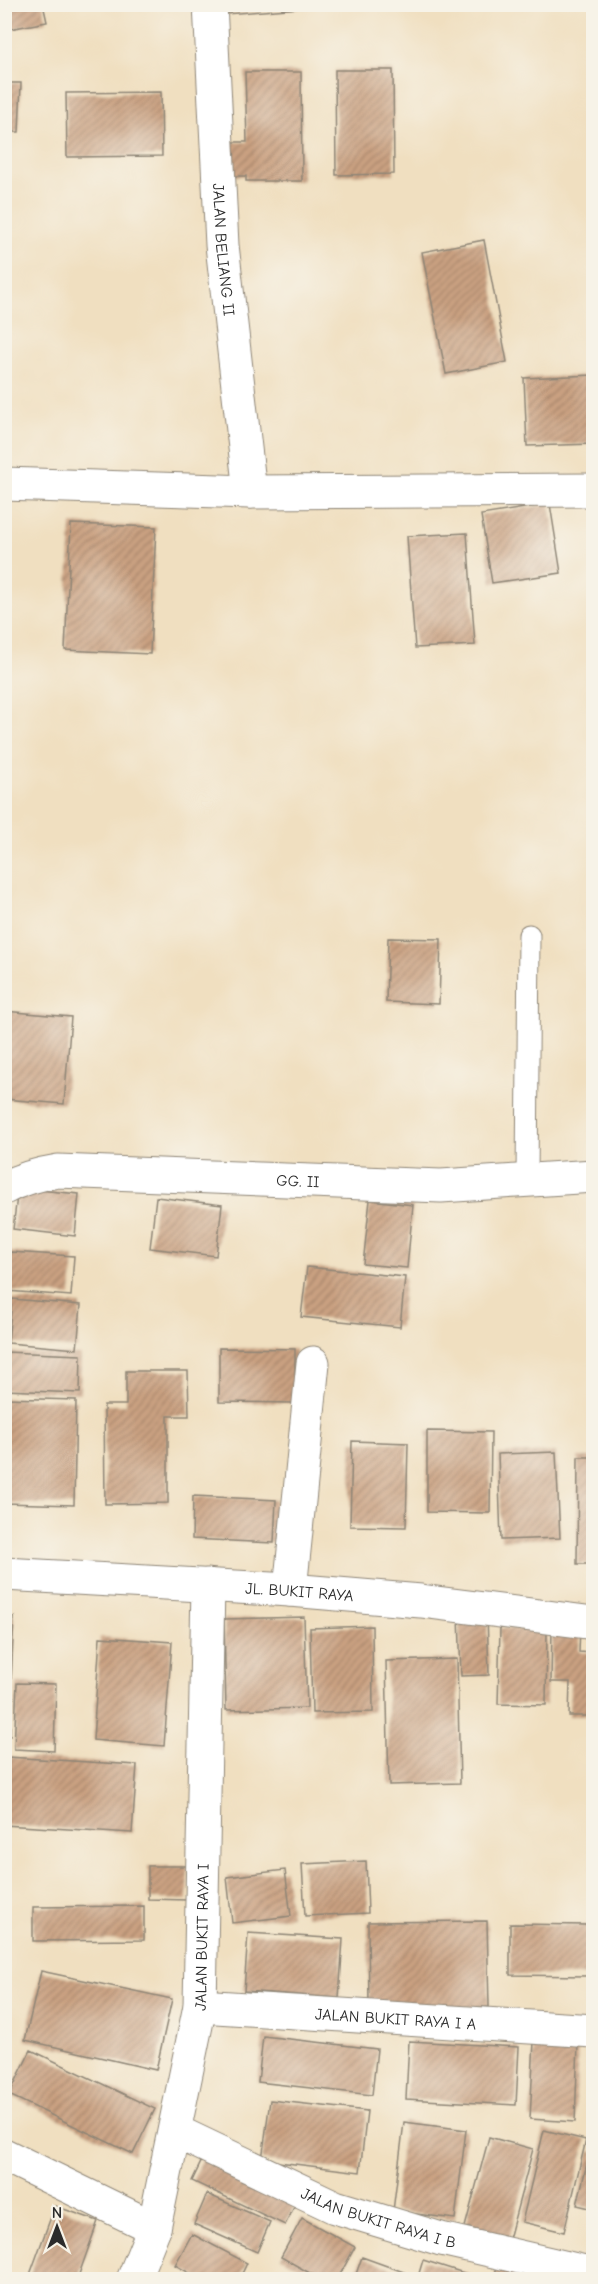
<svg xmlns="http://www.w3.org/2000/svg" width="598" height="2284" font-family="'Comic Neue',sans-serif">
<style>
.building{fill:url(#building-hatch)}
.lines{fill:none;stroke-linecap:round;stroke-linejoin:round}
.service-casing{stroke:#8e8576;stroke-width:23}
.minor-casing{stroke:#8e8576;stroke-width:35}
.service{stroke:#fff;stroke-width:21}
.minor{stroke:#fff;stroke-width:33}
.labels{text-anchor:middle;stroke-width:6;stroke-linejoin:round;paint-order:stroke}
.street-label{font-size:16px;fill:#2b2b2b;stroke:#f7f3e8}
</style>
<defs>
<pattern id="building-hatch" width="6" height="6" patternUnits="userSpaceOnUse" patternTransform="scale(1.5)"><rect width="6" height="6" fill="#caa181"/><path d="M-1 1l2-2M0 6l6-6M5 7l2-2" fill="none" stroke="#a4836a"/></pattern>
</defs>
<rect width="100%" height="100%" fill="#f7f3e8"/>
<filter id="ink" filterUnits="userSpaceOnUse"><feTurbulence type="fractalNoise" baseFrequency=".0167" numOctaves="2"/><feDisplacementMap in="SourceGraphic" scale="12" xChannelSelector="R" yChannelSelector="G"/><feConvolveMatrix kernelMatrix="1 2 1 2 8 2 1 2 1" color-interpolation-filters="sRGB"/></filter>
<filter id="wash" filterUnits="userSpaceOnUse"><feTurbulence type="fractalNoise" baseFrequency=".008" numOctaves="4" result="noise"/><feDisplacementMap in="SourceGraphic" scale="24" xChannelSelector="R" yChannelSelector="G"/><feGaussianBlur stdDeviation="1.35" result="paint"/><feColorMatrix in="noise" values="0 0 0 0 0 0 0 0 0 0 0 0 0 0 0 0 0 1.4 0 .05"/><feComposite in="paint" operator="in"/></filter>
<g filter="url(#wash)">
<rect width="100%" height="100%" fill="#f0dfc0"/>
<g id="blocks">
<path class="building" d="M 4,4 L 43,4 L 47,22 L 4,30 Z
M 225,4 L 313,4 L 313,7 L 226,14 Z
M 335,70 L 393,70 L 394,174 L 336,175 Z
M 245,72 L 301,72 L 302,181 L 246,181 L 246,176 L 228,176 L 227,142 L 247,142 Z
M 4,83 L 21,83 L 19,132 L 4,132 Z
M 161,92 L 162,156 L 67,157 L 66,93 Z
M 484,240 L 507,362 L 446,374 L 422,252 Z
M 594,375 L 594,444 L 527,446 L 524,378 Z
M 550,504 L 561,573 L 492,583 L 481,515 Z
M 71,524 L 156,527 L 150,654 L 65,650 Z
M 467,533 L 475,645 L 415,648 L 407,536 Z
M 388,938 L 441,939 L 439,1004 L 386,1002 Z
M 4,1011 L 71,1017 L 64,1104 L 4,1099 Z
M 18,1188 L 79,1194 L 75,1236 L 13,1229 Z
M 156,1197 L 222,1205 L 216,1256 L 150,1248 Z
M 370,1200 L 413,1205 L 407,1268 L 363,1264 Z
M 10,1252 L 74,1256 L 71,1296 L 7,1291 Z
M 307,1267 L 405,1277 L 400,1327 L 301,1317 Z
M 12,1299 L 81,1305 L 77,1349 L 8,1343 Z
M 219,1348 L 295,1349 L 295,1403 L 219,1402 Z
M 4,1352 L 81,1355 L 80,1393 L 4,1390 Z
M 126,1371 L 188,1371 L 189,1416 L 168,1416 L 168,1503 L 105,1504 L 104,1405 L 126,1405 Z
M 4,1398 L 76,1400 L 74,1505 L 4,1503 Z
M 427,1431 L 491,1432 L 490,1513 L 427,1512 Z
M 352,1441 L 408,1443 L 406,1527 L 350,1526 Z
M 556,1452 L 560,1538 L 501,1540 L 498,1454 Z
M 578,1457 L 594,1457 L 594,1564 L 577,1564 Z
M 193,1496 L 276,1500 L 274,1543 L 192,1539 Z
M 487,1614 L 489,1675 L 461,1676 L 459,1616 Z
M 4,1616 L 14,1617 L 11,1682 L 4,1682 Z
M 304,1617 L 307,1708 L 226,1710 L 224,1619 Z
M 372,1626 L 373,1712 L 312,1713 L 310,1628 Z
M 552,1626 L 580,1627 L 579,1652 L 594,1653 L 594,1716 L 569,1716 L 570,1682 L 551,1682 Z
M 500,1628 L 547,1629 L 546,1705 L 498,1704 Z
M 100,1637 L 172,1642 L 164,1746 L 93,1740 Z
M 457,1659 L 460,1783 L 389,1785 L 386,1661 Z
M 17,1683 L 56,1684 L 54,1751 L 14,1749 Z
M 4,1691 L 10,1692 L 10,1736 L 4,1736 Z
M 7,1757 L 137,1765 L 132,1833 L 4,1825 Z
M 366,1861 L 368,1913 L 305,1916 L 302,1864 Z
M 148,1866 L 188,1866 L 187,1900 L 148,1899 Z
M 285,1870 L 291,1916 L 232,1923 L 227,1877 Z
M 144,1906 L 144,1940 L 33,1941 L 33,1907 Z
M 487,1921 L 489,2007 L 369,2009 L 368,1922 Z
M 510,1924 L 588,1925 L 587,1976 L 510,1975 Z
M 248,1933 L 343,1939 L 339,1998 L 244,1991 Z
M 41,1971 L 172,1999 L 156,2070 L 25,2040 Z
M 263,2036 L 377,2049 L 372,2095 L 258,2082 Z
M 409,2041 L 519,2047 L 516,2105 L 406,2099 Z
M 534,2041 L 578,2043 L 575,2122 L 530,2119 Z
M 31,2050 L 155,2109 L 133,2154 L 9,2095 Z
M 270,2100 L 367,2111 L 360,2172 L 262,2160 Z
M 404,2122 L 466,2130 L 455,2219 L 393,2211 Z
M 544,2130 L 586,2140 L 564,2232 L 522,2222 Z
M 489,2137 L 533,2149 L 509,2239 L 465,2227 Z
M 590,2151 L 594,2152 L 594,2209 L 577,2205 Z
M 204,2156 L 297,2201 L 285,2225 L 192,2181 Z
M 207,2194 L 270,2222 L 257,2252 L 194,2224 Z
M 55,2206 L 98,2221 L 77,2280 L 28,2280 Z
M 302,2218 L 355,2247 L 337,2280 L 322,2280 L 281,2257 Z
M 192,2234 L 247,2263 L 239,2280 L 202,2280 L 175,2265 Z
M 362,2257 L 412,2275 L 411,2280 L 354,2280 Z
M 423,2260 L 483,2279 L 483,2280 L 417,2280 Z
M 498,2264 L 542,2279 L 542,2280 L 493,2280 Z"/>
</g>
</g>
<g filter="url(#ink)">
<use href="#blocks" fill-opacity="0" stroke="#8e8576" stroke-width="1.5"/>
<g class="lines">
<g class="service-casing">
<path id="service" d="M 527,1180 L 529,935"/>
</g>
<g class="minor-casing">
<g id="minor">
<path id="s1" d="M 210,4 L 222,245 L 250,492"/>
<path d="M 4,484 L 250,492 L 594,490"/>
<path id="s2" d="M 4,1188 C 22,1178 39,1174 58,1171 L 441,1186 L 594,1176"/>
<path id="s3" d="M 4,1574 L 290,1590 L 421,1601 L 594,1623"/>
<path d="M 290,1590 L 313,1363"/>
<path id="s4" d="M 200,2006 L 594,2031"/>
<path id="s5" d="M 175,2131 L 335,2207 L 441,2239 L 594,2274"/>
<path d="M 4,2155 L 154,2228"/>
<path id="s6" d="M 133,2280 L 154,2228 L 200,2006 L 208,1585"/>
</g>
</g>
<use href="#service" class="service"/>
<use href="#minor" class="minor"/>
</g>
</g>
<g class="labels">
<g class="street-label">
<text dy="6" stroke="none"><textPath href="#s1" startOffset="246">JALAN BELIANG II</textPath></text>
<text dy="6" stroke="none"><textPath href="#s2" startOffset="297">GG. II</textPath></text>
<text dy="6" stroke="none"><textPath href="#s3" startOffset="296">JL. BUKIT RAYA</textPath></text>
<text dy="6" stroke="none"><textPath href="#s6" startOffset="352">JALAN BUKIT RAYA I</textPath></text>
<text dy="6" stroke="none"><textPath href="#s4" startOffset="196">JALAN BUKIT RAYA I A</textPath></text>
<text dy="6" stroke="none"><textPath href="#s5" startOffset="222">JALAN BUKIT RAYA I B</textPath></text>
</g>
</g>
<rect width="598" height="2284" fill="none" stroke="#f7f3e8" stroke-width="24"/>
<g transform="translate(57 2227)" stroke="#f7f3e8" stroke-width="4.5" paint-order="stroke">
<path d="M0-4.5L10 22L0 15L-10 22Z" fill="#2b2b2b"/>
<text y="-9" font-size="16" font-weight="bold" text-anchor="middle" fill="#2b2b2b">N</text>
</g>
</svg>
